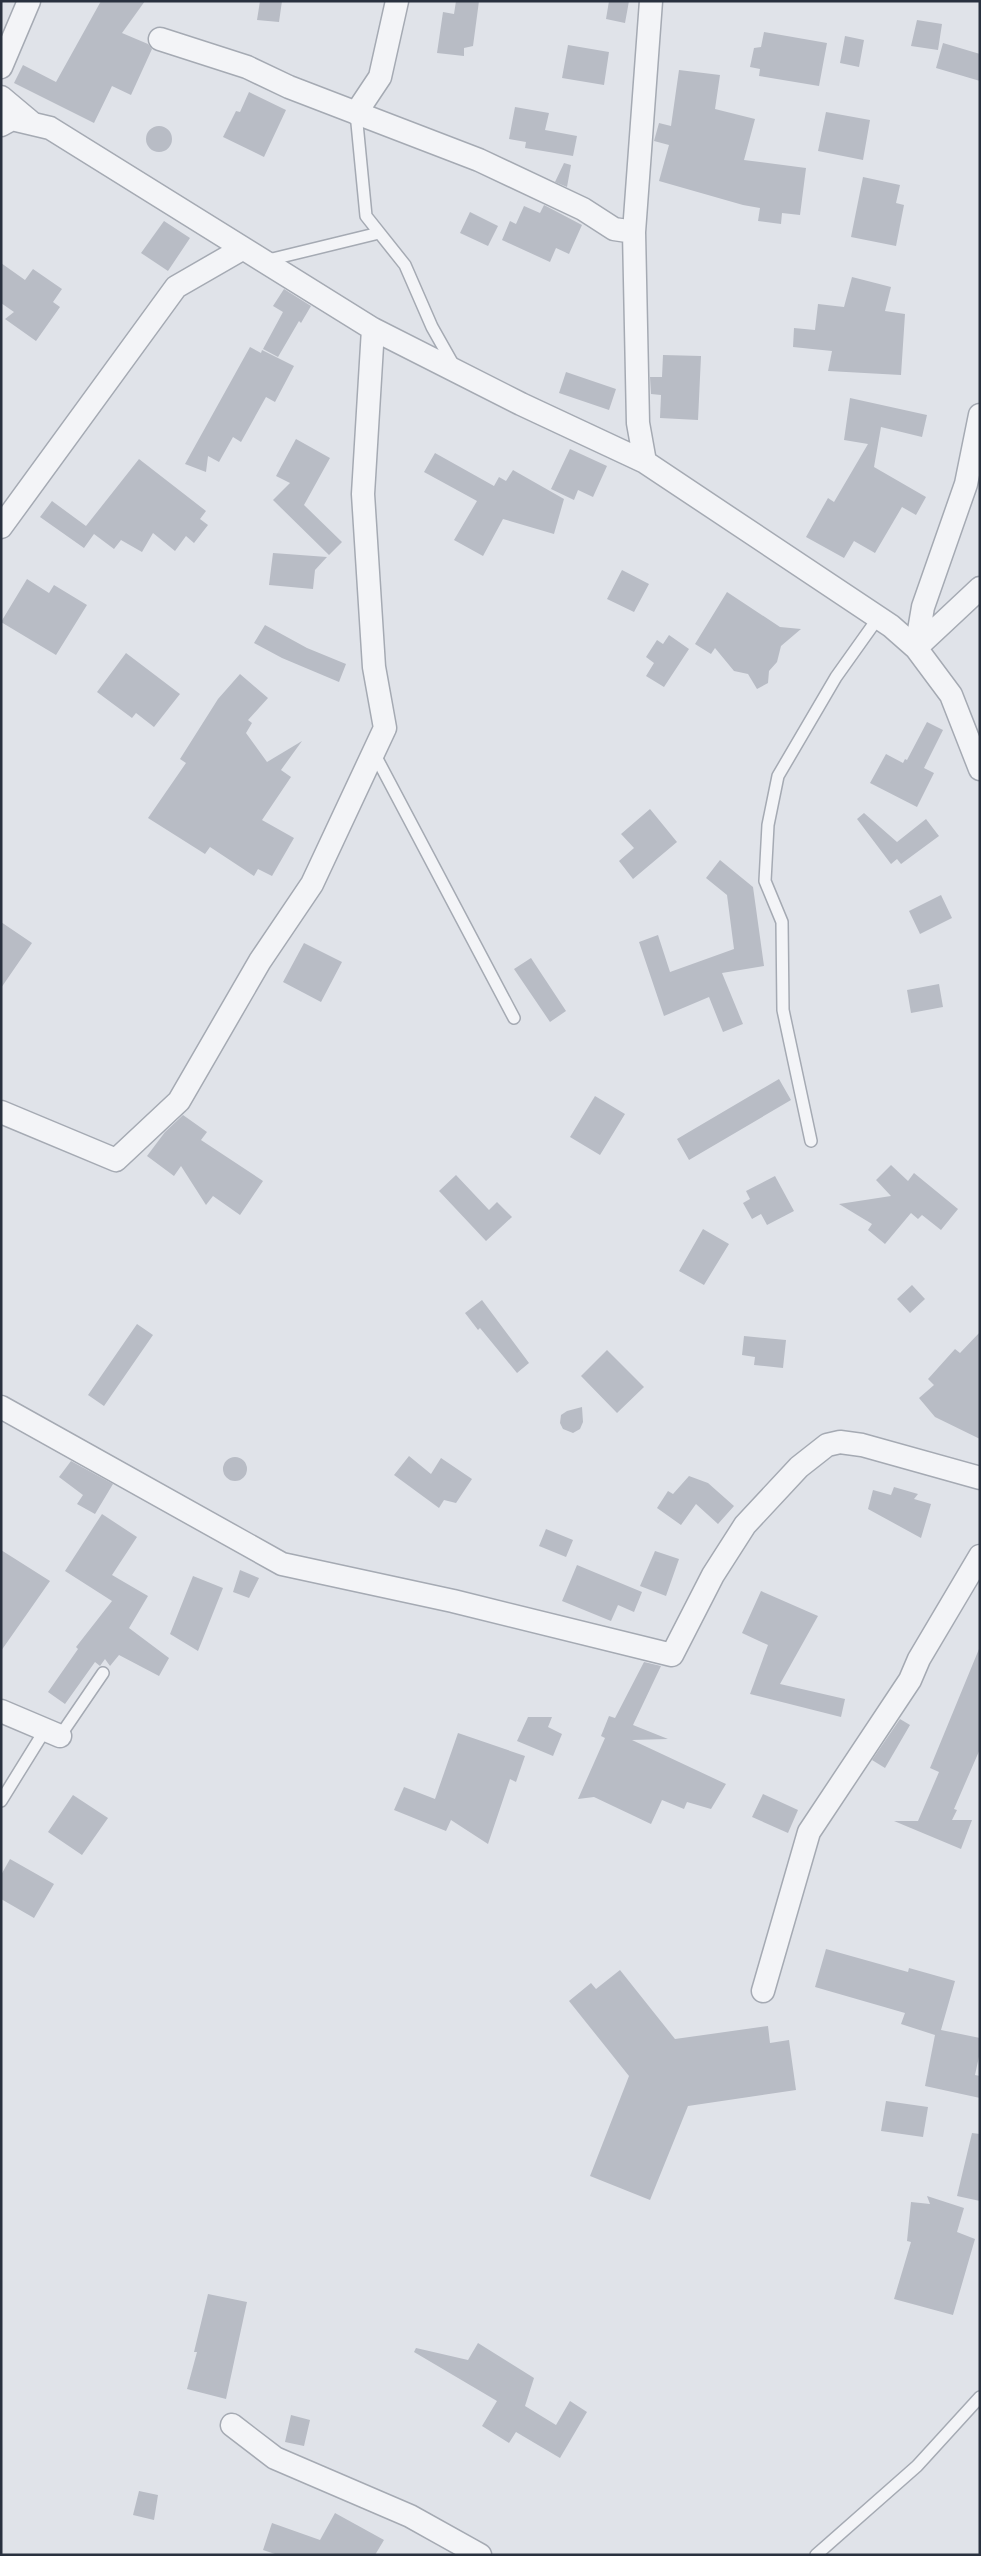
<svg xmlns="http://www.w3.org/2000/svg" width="981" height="2556" font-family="Raleway,sans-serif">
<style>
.building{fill:#b8bcc5}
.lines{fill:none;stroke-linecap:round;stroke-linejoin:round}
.service-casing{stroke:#a5aab3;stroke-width:14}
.minor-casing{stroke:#a5aab3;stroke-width:25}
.service{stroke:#f3f4f7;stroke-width:11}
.minor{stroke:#f3f4f7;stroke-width:22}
</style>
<rect width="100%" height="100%" fill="#e0e3e9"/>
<path class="building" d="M 101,1 L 145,1 L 122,33 L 148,44 L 152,49 L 131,95 L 112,86 L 94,123 L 14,83 L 23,65 L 56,82 Z
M 260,1 L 282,1 L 279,22 L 257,20 Z
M 456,1 L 479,1 L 473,46 L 464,48 L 464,56 L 437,53 L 443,12 L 454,14 Z
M 609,1 L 629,1 L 625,23 L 606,19 Z
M 917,20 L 942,24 L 938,50 L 911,46 Z
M 764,32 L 827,43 L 819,86 L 759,76 L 760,69 L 750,67 L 754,48 L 761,47 Z
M 845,36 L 864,40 L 859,67 L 840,63 Z
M 943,43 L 980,54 L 980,81 L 936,68 Z
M 568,45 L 609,52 L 604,85 L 562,78 Z
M 679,70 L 720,75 L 715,109 L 755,119 L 744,160 L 806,168 L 800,215 L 782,213 L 781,224 L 758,221 L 760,208 L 743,205 L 659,181 L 669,145 L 654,141 L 659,123 L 671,126 Z
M 249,92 L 286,110 L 264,157 L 223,137 L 236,111 L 240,112 Z
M 515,107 L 549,113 L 545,130 L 577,136 L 573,156 L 525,148 L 526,142 L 509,139 Z
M 826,112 L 870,120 L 863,160 L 818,151 Z
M146 139a13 13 0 1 1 26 0a13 13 0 1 1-26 0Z
M 564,163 L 571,165 L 567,187 L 555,182 Z
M 863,177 L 900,185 L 896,203 L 904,205 L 896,246 L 851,237 Z
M 544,205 L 582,225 L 569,254 L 556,248 L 550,262 L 502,240 L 510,221 L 516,224 L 524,206 L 540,213 Z
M 470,212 L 498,226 L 488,246 L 460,233 Z
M 164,221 L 190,238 L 168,271 L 141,253 Z
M 1,263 L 25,280 L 33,269 L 62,289 L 53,302 L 60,307 L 36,341 L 5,319 L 14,312 L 1,303 Z
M 852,277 L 891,287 L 885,311 L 905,314 L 901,375 L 828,371 L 832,351 L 793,347 L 794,328 L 815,330 L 818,304 L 844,307 Z
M 284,289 L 311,306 L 301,323 L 299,321 L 278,357 L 263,349 L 283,312 L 273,306 Z
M 250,347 L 261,353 L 262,350 L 294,366 L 275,402 L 266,397 L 241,442 L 233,437 L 219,462 L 208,456 L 206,472 L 185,464 Z
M 663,355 L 701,356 L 698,420 L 660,418 L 661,395 L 651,394 L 650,377 L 662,377 Z
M 566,372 L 616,389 L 609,410 L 559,393 Z
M 850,398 L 927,415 L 922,437 L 881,427 L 874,467 L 926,497 L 916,515 L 902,507 L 875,553 L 854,541 L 844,558 L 806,537 L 828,498 L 834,502 L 868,444 L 844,440 Z
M 296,439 L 330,458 L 304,505 L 342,542 L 329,555 L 273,500 L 290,483 L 276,476 Z
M 570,449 L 607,466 L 593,497 L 578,490 L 574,500 L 551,489 Z
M 435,453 L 494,486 L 499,477 L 506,481 L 513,470 L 564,499 L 554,534 L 503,519 L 483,556 L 454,540 L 477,501 L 424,472 Z
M 139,459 L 206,511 L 200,519 L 208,525 L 194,543 L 186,536 L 175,551 L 153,533 L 142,552 L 121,540 L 114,549 L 94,534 L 84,548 L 40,517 L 52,501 L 86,526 Z
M 273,553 L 327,557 L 315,570 L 313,589 L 269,585 Z
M 622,570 L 649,584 L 634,612 L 607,599 Z
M 27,579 L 49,593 L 54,585 L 87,605 L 56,655 L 1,622 Z
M 727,592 L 780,627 L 801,629 L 781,646 L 777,662 L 769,671 L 768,683 L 757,689 L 748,674 L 734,671 L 715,648 L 711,654 L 695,644 Z
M 265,625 L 307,648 L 346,664 L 339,682 L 282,658 L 254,643 Z
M 669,635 L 689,649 L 664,687 L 646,676 L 654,663 L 646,657 L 657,640 L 663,644 Z
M 126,653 L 180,694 L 154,727 L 136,713 L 132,718 L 97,692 Z
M 240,674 L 268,698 L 248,720 L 252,723 L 246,733 L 267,762 L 302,741 L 281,770 L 291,777 L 262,820 L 294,838 L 272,876 L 258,869 L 254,876 L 210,847 L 205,854 L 148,818 L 186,763 L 180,759 L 218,699 Z
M 927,722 L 943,730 L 924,768 L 934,773 L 917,807 L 870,783 L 886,754 L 903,763 L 905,759 L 907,760 Z
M 650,809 L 677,842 L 633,879 L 619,861 L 634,848 L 621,834 Z
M 864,813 L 897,842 L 926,819 L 939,836 L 901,864 L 897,859 L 891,864 L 857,819 Z
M 720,860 L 753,887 L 764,966 L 722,973 L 743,1024 L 723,1032 L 709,997 L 664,1016 L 639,942 L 658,935 L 670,972 L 734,949 L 727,895 L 706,878 Z
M 941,895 L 952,918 L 920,934 L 909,911 Z
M 1,922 L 32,943 L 1,988 Z
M 304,943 L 342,962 L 321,1002 L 283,982 Z
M 531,958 L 566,1011 L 550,1022 L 514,969 Z
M 939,984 L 943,1007 L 911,1013 L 907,990 Z
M 779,1079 L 791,1100 L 689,1160 L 677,1139 Z
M 595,1096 L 625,1114 L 600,1155 L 570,1137 Z
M 183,1115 L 207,1132 L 201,1140 L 263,1181 L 240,1215 L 213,1196 L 206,1205 L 181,1166 L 174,1176 L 147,1156 L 165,1132 Z
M 891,1165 L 908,1181 L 914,1173 L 958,1209 L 941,1230 L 922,1215 L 918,1219 L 911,1213 L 885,1244 L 868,1230 L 872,1224 L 839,1204 L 891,1196 L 876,1180 Z
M 456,1175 L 489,1210 L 497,1202 L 512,1217 L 486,1241 L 439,1191 Z
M 775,1176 L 794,1211 L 767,1225 L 761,1214 L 752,1219 L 743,1203 L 750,1199 L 746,1191 Z
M 703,1229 L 729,1244 L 704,1285 L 679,1271 Z
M 912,1285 L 925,1299 L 910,1313 L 897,1299 Z
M 482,1300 L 529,1363 L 517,1373 L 480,1328 L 478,1330 L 465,1313 Z
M 137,1324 L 153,1335 L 104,1406 L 88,1395 Z
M 980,1332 L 980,1439 L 935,1417 L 919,1398 L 934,1385 L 928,1379 L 955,1349 L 960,1353 Z
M 744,1336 L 786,1340 L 783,1368 L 754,1365 L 755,1357 L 742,1355 Z
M 607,1350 L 644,1387 L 617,1413 L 581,1376 Z
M 582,1407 L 583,1422 L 580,1429 L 573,1433 L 563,1429 L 560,1423 L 561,1415 L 567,1411 Z
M 409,1456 L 431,1474 L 441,1458 L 472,1479 L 456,1503 L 444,1500 L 439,1508 L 394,1475 Z
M223 1469a12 12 0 1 1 24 0a12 12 0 1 1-24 0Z
M 71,1461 L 113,1484 L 95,1514 L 77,1504 L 83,1495 L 59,1477 Z
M 689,1476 L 708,1483 L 734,1506 L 718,1524 L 696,1504 L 681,1525 L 657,1508 L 668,1491 L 673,1494 Z
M 894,1487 L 918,1494 L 914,1499 L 931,1504 L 921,1538 L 868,1509 L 873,1490 L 891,1495 Z
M 102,1514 L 137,1537 L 112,1575 L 148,1596 L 129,1628 L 169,1658 L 159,1676 L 119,1655 L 110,1666 L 105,1659 L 100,1666 L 95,1662 L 65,1704 L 48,1692 L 78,1649 L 76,1647 L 112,1601 L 65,1571 Z
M 546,1529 L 573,1540 L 566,1557 L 539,1546 Z
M 1,1550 L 50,1581 L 1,1651 Z
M 655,1551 L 679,1559 L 666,1596 L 640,1586 Z
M 577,1565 L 642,1592 L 634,1612 L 618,1605 L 611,1621 L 562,1601 Z
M 240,1570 L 259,1578 L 249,1598 L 233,1592 Z
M 193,1576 L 223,1588 L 198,1651 L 170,1634 Z
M 761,1591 L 818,1616 L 780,1684 L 845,1699 L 841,1717 L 750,1694 L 768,1645 L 742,1633 Z
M 979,1649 L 980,1749 L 954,1809 L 957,1810 L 952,1820 L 972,1820 L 961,1849 L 894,1821 L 918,1821 L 939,1772 L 930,1768 Z
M 644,1662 L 661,1666 L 633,1725 L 668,1739 L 632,1740 L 726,1784 L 711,1809 L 687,1802 L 684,1809 L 662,1800 L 651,1824 L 594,1797 L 578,1799 L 605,1738 L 601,1736 L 609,1716 L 615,1718 Z
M 528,1717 L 552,1717 L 548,1727 L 562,1734 L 553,1756 L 517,1741 Z
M 900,1719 L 910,1725 L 885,1768 L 872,1760 Z
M 458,1733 L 525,1756 L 516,1782 L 510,1779 L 488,1844 L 451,1820 L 446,1831 L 394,1810 L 404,1787 L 435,1799 Z
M 763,1794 L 798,1810 L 788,1833 L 752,1817 Z
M 73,1795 L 108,1818 L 82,1855 L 48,1832 Z
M 10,1859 L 54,1884 L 34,1918 L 1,1899 L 1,1875 Z
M 826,1949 L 908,1972 L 909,1968 L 955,1981 L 941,2030 L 980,2038 L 980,2052 L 975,2075 L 980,2076 L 980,2098 L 925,2086 L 935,2035 L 901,2024 L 905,2013 L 815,1987 Z
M 620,1970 L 675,2039 L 768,2026 L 770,2043 L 789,2040 L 796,2090 L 688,2106 L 650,2200 L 590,2176 L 629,2076 L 569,2001 L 591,1983 L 596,1989 Z
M 886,2101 L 928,2107 L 923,2137 L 881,2131 Z
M 972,2133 L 980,2134 L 980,2201 L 957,2196 Z
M 927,2196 L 964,2208 L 957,2232 L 975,2239 L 953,2315 L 894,2299 L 911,2242 L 907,2241 L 911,2202 L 930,2204 Z
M 208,2294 L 247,2302 L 226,2399 L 187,2389 L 197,2352 L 194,2352 Z
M 478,2343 L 534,2378 L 525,2406 L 556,2425 L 570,2401 L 587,2412 L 560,2458 L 516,2432 L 509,2443 L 482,2426 L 497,2401 L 414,2352 L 416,2348 L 468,2360 Z
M 291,2415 L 310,2420 L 304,2446 L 285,2442 Z
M 139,2491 L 158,2495 L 154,2520 L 133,2515 Z
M 335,2513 L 384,2540 L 375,2555 L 278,2555 L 263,2550 L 272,2523 L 320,2540 Z"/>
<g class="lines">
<g class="service-casing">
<path id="service" d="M 356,113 L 366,216 L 405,265 L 432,327 L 454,366
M 264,261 L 379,233
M 374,753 L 514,1018
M 811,1141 L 783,1010 L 782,922 L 765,881 L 768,825 L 778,776 L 836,677 L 878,618
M 60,1736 L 103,1673
M 1,1801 L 45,1730
M 816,2555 L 917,2466 L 980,2397"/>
</g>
<g class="minor-casing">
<path id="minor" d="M 160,39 L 247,67 L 289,87 L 479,160 L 583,209 L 614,229 L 634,232
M 1,67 L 29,1
M 1,97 L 32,123
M 356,113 L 380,77 L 397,1
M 1,125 L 12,119 L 50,128 L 373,329 L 521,404 L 645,462 L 891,626 L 916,648 L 951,695 L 980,769
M 645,462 L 638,423 L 634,232 L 651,1
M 1,527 L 176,287 L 242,249
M 916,648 L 923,607 L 966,484 L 980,415
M 916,648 L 980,588
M 1,1112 L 116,1160 L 179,1101 L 260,961 L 312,884 L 385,728 L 374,667 L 363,494 L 373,329
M 1,1407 L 282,1564 L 453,1601 L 672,1655 L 713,1575 L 745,1525 L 799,1467 L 827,1445 L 840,1442 L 862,1445 L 980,1478
M 1,1711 L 60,1736
M 763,1991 L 809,1832 L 910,1680 L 919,1659 L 980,1556
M 232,2425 L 275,2458 L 410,2516 L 480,2555"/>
</g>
<use href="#service" class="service"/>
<use href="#minor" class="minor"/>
</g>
<rect width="981" height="2556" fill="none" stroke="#29313f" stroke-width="5"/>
</svg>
